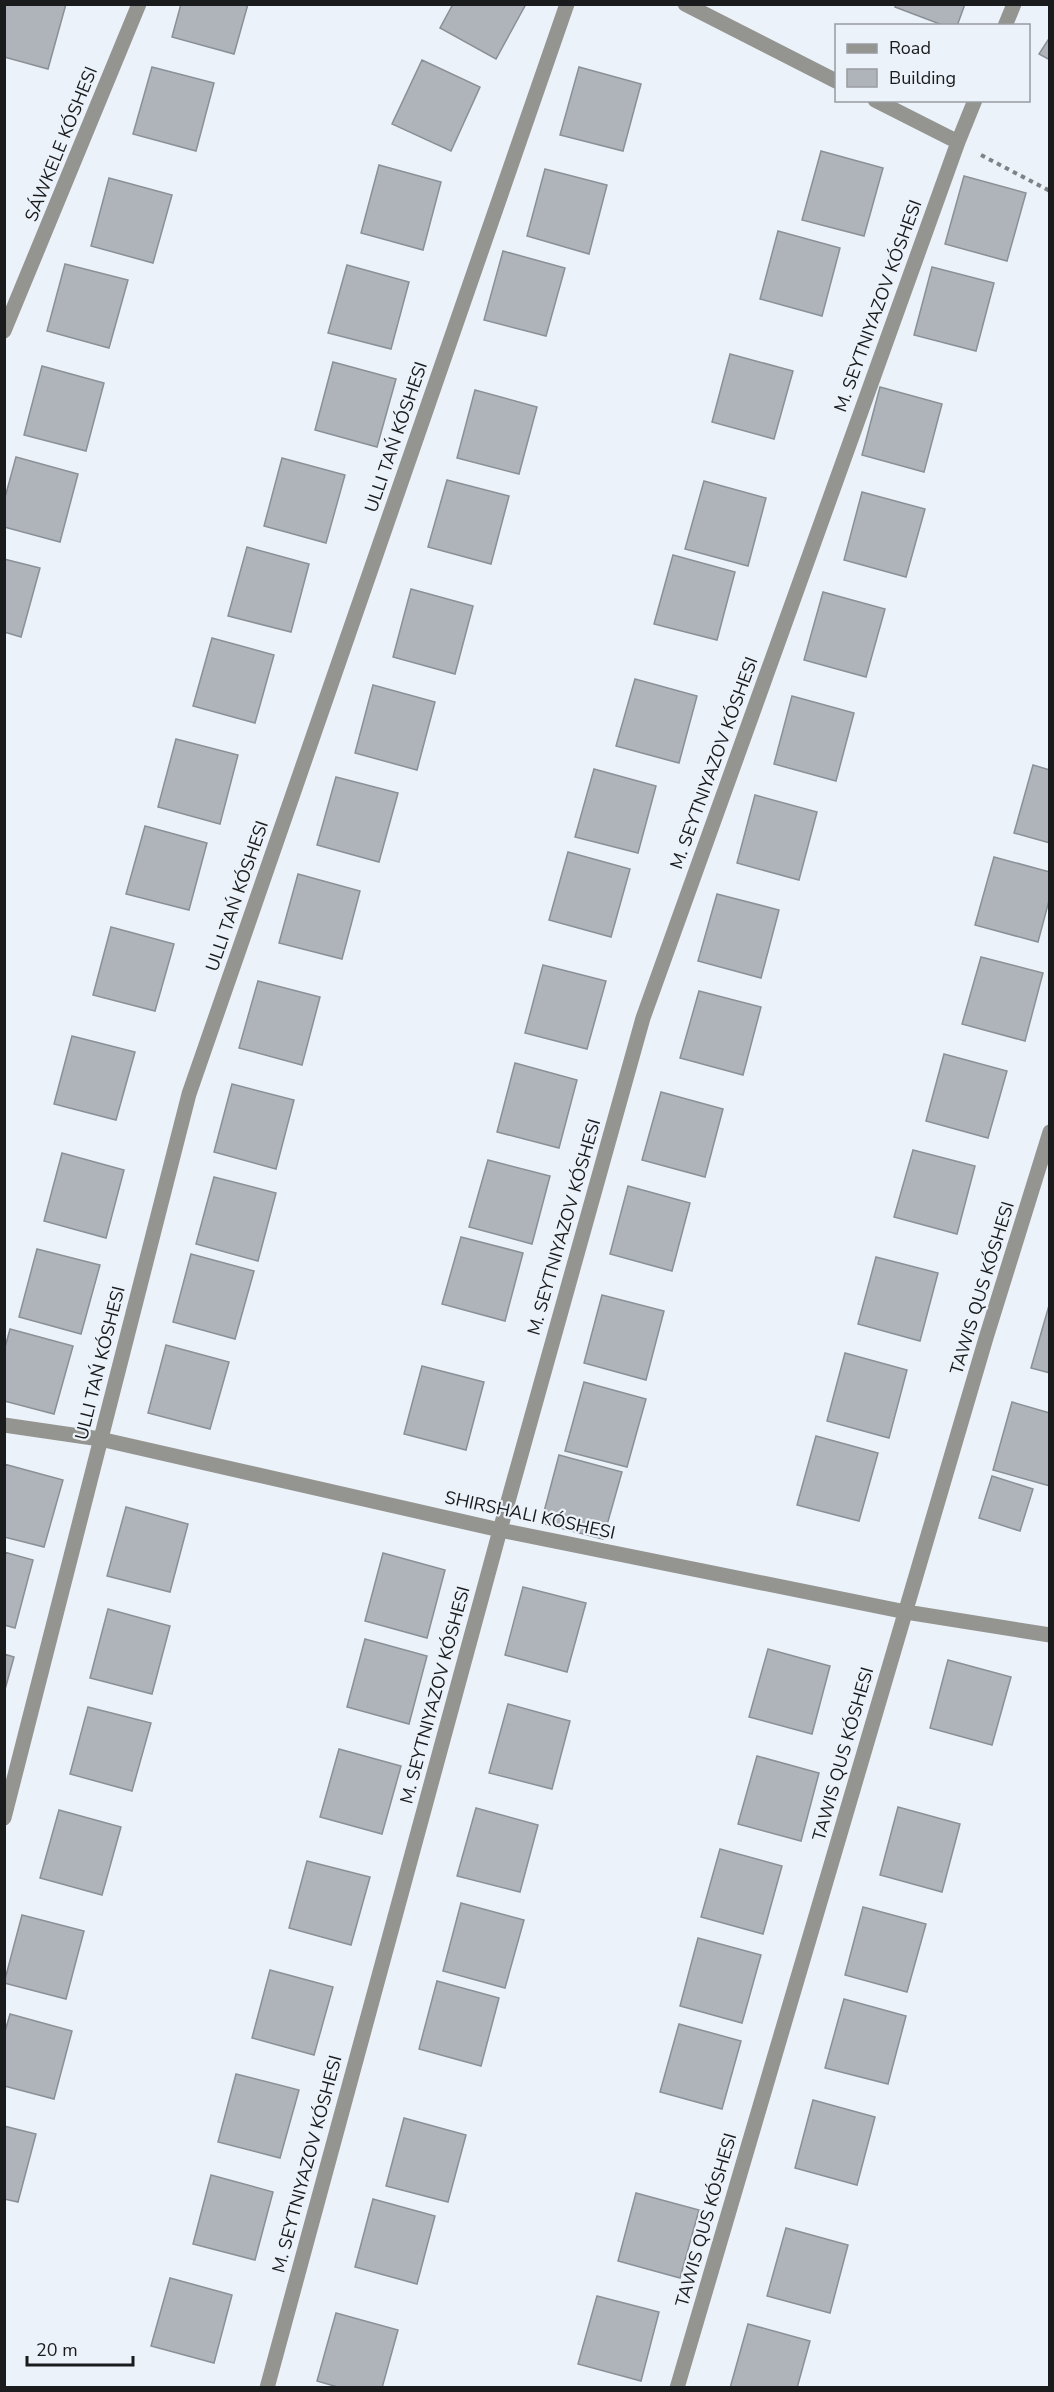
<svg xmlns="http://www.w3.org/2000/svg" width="1054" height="2392" font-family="'Nunito Sans',sans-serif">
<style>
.building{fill:#aeb4ba;stroke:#8a9096;stroke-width:1.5}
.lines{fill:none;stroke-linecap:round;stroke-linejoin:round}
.path{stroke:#7e8286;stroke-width:4;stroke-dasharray:4.5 4.5;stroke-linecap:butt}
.minor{stroke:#949591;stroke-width:15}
.labels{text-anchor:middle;stroke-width:4.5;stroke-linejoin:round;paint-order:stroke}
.street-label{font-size:18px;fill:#191b1d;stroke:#ecf2f9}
</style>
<rect width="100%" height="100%" fill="#ecf2f9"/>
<path class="building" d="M 4,4 L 66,4 L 48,69 L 4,57 Z
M 181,4 L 248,4 L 234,54 L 172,37 Z
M 453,4 L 526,4 L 496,59 L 440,28 Z
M 896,4 L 965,4 L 957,26 L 945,26 L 895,7 Z
M 1050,37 L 1050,60 L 1039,54 Z
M 422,60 L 480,87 L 451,151 L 392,124 Z
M 152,67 L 214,83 L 196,151 L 133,134 Z
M 579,67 L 641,84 L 623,151 L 560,135 Z
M 821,151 L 883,168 L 864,236 L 802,220 Z
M 379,165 L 441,182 L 423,250 L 361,233 Z
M 545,169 L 607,185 L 589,254 L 527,236 Z
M 964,176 L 1026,193 L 1007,261 L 945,244 Z
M 109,178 L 172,195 L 153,263 L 91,246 Z
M 778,231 L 840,248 L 822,316 L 760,299 Z
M 503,251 L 565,268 L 546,336 L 484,320 Z
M 65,264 L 128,280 L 109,348 L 47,331 Z
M 347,265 L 409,282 L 391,349 L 328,333 Z
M 932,267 L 994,283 L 976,351 L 914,335 Z
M 730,354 L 793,371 L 774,439 L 712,422 Z
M 333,362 L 396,379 L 377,447 L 315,430 Z
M 42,366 L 104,383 L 86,451 L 24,435 Z
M 880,387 L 942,404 L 924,472 L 862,455 Z
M 475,390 L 537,407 L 519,474 L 457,458 Z
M 16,457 L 78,474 L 60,542 L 4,527 L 4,501 Z
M 282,458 L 345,475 L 326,543 L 264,526 Z
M 447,480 L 509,496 L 491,564 L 428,547 Z
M 704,481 L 766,498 L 748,566 L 685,549 Z
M 862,492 L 925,509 L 906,577 L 844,560 Z
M 247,547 L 309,564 L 291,632 L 228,616 Z
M 673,555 L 735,572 L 717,640 L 654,624 Z
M 4,559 L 40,568 L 21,637 L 4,632 Z
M 411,589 L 473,606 L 455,674 L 393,657 Z
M 823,592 L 885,609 L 866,677 L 804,660 Z
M 212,638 L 274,655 L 255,723 L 193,706 Z
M 635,679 L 697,696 L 679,763 L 616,746 Z
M 373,685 L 435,702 L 417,770 L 355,753 Z
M 792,696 L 854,713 L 836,781 L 774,764 Z
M 176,739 L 238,755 L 220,824 L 158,807 Z
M 1033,765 L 1050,770 L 1050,843 L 1014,833 Z
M 594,769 L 656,786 L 638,853 L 575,837 Z
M 336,777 L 398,793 L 379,862 L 317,845 Z
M 755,795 L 817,812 L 799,880 L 737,863 Z
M 145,826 L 207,843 L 189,910 L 126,894 Z
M 568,852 L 630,869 L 611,937 L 549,920 Z
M 994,857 L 1050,872 L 1050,897 L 1038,942 L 975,925 Z
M 298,874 L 360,891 L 342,959 L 279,943 Z
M 717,894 L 779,910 L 761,978 L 698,961 Z
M 111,927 L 174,944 L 155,1011 L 93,995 Z
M 981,957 L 1043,973 L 1025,1041 L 962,1024 Z
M 543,965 L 606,981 L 587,1049 L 525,1033 Z
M 258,981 L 320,997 L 302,1065 L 239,1048 Z
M 699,991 L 761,1007 L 743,1075 L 680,1058 Z
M 72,1036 L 135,1052 L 116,1120 L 54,1104 Z
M 944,1054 L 1007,1071 L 988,1138 L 926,1121 Z
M 515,1063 L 577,1080 L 559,1148 L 497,1132 Z
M 232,1084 L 294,1100 L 276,1169 L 214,1152 Z
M 661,1092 L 723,1109 L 705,1177 L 642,1160 Z
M 913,1150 L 975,1166 L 957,1234 L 894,1217 Z
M 62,1153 L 124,1170 L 106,1238 L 44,1221 Z
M 488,1160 L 550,1176 L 532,1244 L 469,1227 Z
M 214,1177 L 276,1193 L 258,1261 L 196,1244 Z
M 628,1186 L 690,1203 L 672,1271 L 610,1254 Z
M 461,1237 L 523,1253 L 505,1321 L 442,1304 Z
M 37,1249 L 100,1265 L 81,1334 L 19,1317 Z
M 191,1254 L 254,1271 L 235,1339 L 173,1322 Z
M 876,1257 L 938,1273 L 920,1341 L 858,1324 Z
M 602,1295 L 664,1311 L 646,1380 L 584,1363 Z
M 1050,1302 L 1050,1373 L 1031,1368 Z
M 10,1329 L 73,1346 L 54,1414 L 4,1401 L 4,1351 Z
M 166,1345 L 229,1362 L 210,1429 L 148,1413 Z
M 845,1353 L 907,1370 L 889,1438 L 827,1421 Z
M 422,1366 L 484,1382 L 466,1450 L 404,1434 Z
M 584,1382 L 646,1399 L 627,1467 L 565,1451 Z
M 1012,1402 L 1050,1413 L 1050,1486 L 993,1470 Z
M 816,1436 L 878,1453 L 859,1521 L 797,1505 Z
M 559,1455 L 622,1472 L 603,1539 L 541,1523 Z
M 4,1464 L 63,1480 L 44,1547 L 4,1537 Z
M 992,1476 L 1033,1489 L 1020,1531 L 979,1518 Z
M 126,1507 L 188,1524 L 170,1592 L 107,1576 Z
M 4,1552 L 33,1560 L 15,1628 L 4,1625 Z
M 383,1553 L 445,1570 L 427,1638 L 365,1621 Z
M 523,1587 L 586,1603 L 567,1672 L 505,1655 Z
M 108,1609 L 170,1626 L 152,1694 L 90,1678 Z
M 365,1639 L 427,1656 L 409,1724 L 347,1707 Z
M 768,1649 L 830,1666 L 812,1734 L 749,1717 Z
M 4,1654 L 14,1657 L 4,1693 Z
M 948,1660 L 1011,1677 L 992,1745 L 930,1728 Z
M 508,1704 L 570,1721 L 552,1789 L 489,1773 Z
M 88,1707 L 151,1723 L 132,1791 L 70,1774 Z
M 339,1749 L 401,1766 L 382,1834 L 320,1817 Z
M 757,1756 L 819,1773 L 801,1841 L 738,1824 Z
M 898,1807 L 960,1824 L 942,1892 L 880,1875 Z
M 476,1808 L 538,1825 L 520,1892 L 457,1876 Z
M 59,1810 L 121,1827 L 102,1895 L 40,1878 Z
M 720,1849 L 782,1866 L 763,1934 L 701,1917 Z
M 307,1861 L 370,1877 L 351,1945 L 289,1928 Z
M 461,1903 L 524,1920 L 505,1988 L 443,1971 Z
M 863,1907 L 926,1924 L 907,1992 L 845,1975 Z
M 22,1915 L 84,1931 L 66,1999 L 4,1983 Z
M 698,1938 L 761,1955 L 742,2023 L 680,2006 Z
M 270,1970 L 333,1987 L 314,2055 L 252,2038 Z
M 437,1981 L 499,1998 L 481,2066 L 419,2049 Z
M 844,1999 L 906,2016 L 888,2084 L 825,2068 Z
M 10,2014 L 72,2031 L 54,2099 L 4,2086 L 4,2035 Z
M 679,2024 L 741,2041 L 722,2109 L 660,2092 Z
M 236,2074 L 299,2090 L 280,2158 L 218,2142 Z
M 813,2100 L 875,2117 L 857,2185 L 795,2168 Z
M 404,2118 L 466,2135 L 448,2202 L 386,2186 Z
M 4,2126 L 36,2134 L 18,2202 L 4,2199 Z
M 211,2175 L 273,2192 L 255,2260 L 193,2244 Z
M 636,2193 L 699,2210 L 680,2278 L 618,2261 Z
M 373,2199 L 435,2216 L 417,2284 L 355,2267 Z
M 786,2228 L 848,2245 L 830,2313 L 767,2296 Z
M 170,2278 L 232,2295 L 214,2363 L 151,2346 Z
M 597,2296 L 659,2312 L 641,2381 L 578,2364 Z
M 336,2313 L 398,2330 L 382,2388 L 341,2388 L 317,2381 Z
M 748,2324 L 810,2341 L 797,2388 L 730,2388 Z"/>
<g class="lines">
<path class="path" d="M 981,155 L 1050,191"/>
<path class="minor" d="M 685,4 L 836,81
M 1005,26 L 1014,4
M 875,100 L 958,142
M 4,331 L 139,4
M 4,1425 L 100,1439 L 500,1530 L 906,1612 L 1050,1635
M 4,1818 L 189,1094 L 567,4
M 267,2388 L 500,1530 L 643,1018 L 958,142 L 975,100
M 677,2388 L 986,1338 L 1050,1132"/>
</g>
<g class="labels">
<g class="street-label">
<text transform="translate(61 144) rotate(-68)" y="6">SÁWKELE KÓSHESI</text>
<text transform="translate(878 306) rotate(-70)" y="6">M. SEYTNIYAZOV KÓSHESI</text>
<text transform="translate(396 437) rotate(-71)" y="6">ULLI TAŃ KÓSHESI</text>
<text transform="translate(714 763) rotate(-70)" y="6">M. SEYTNIYAZOV KÓSHESI</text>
<text transform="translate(237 896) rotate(-71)" y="6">ULLI TAŃ KÓSHESI</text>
<text transform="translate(564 1227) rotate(-74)" y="6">M. SEYTNIYAZOV KÓSHESI</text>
<text transform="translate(982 1288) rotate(-73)" y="6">TAWIS QUS KÓSHESI</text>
<text transform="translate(100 1363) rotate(-76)" y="6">ULLI TAŃ KÓSHESI</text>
<text transform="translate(530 1515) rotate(12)" y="6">SHIRSHALI KÓSHESI</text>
<text transform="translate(435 1695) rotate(-75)" y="6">M. SEYTNIYAZOV KÓSHESI</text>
<text transform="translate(843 1754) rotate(-74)" y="6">TAWIS QUS KÓSHESI</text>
<text transform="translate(307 2164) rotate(-75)" y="6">M. SEYTNIYAZOV KÓSHESI</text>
<text transform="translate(706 2220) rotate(-74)" y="6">TAWIS QUS KÓSHESI</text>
</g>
</g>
<rect width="1054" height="2392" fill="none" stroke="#191b1d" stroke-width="12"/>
<rect x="835" y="24" width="195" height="78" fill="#ecf2f9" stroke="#989ca1" stroke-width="1.5"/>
<rect x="847" y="44" width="30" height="9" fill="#949591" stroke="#989ca1" stroke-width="1.5"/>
<text x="889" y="54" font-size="18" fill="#191b1d">Road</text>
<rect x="847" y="69" width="30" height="18" fill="#aeb4ba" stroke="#989ca1" stroke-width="1.5"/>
<text x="889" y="84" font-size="18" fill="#191b1d">Building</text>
<path d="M27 2356v9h106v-9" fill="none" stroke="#191b1d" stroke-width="3"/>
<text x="36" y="2356" font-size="18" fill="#191b1d" stroke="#ecf2f9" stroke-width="4.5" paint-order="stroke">20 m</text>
</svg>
